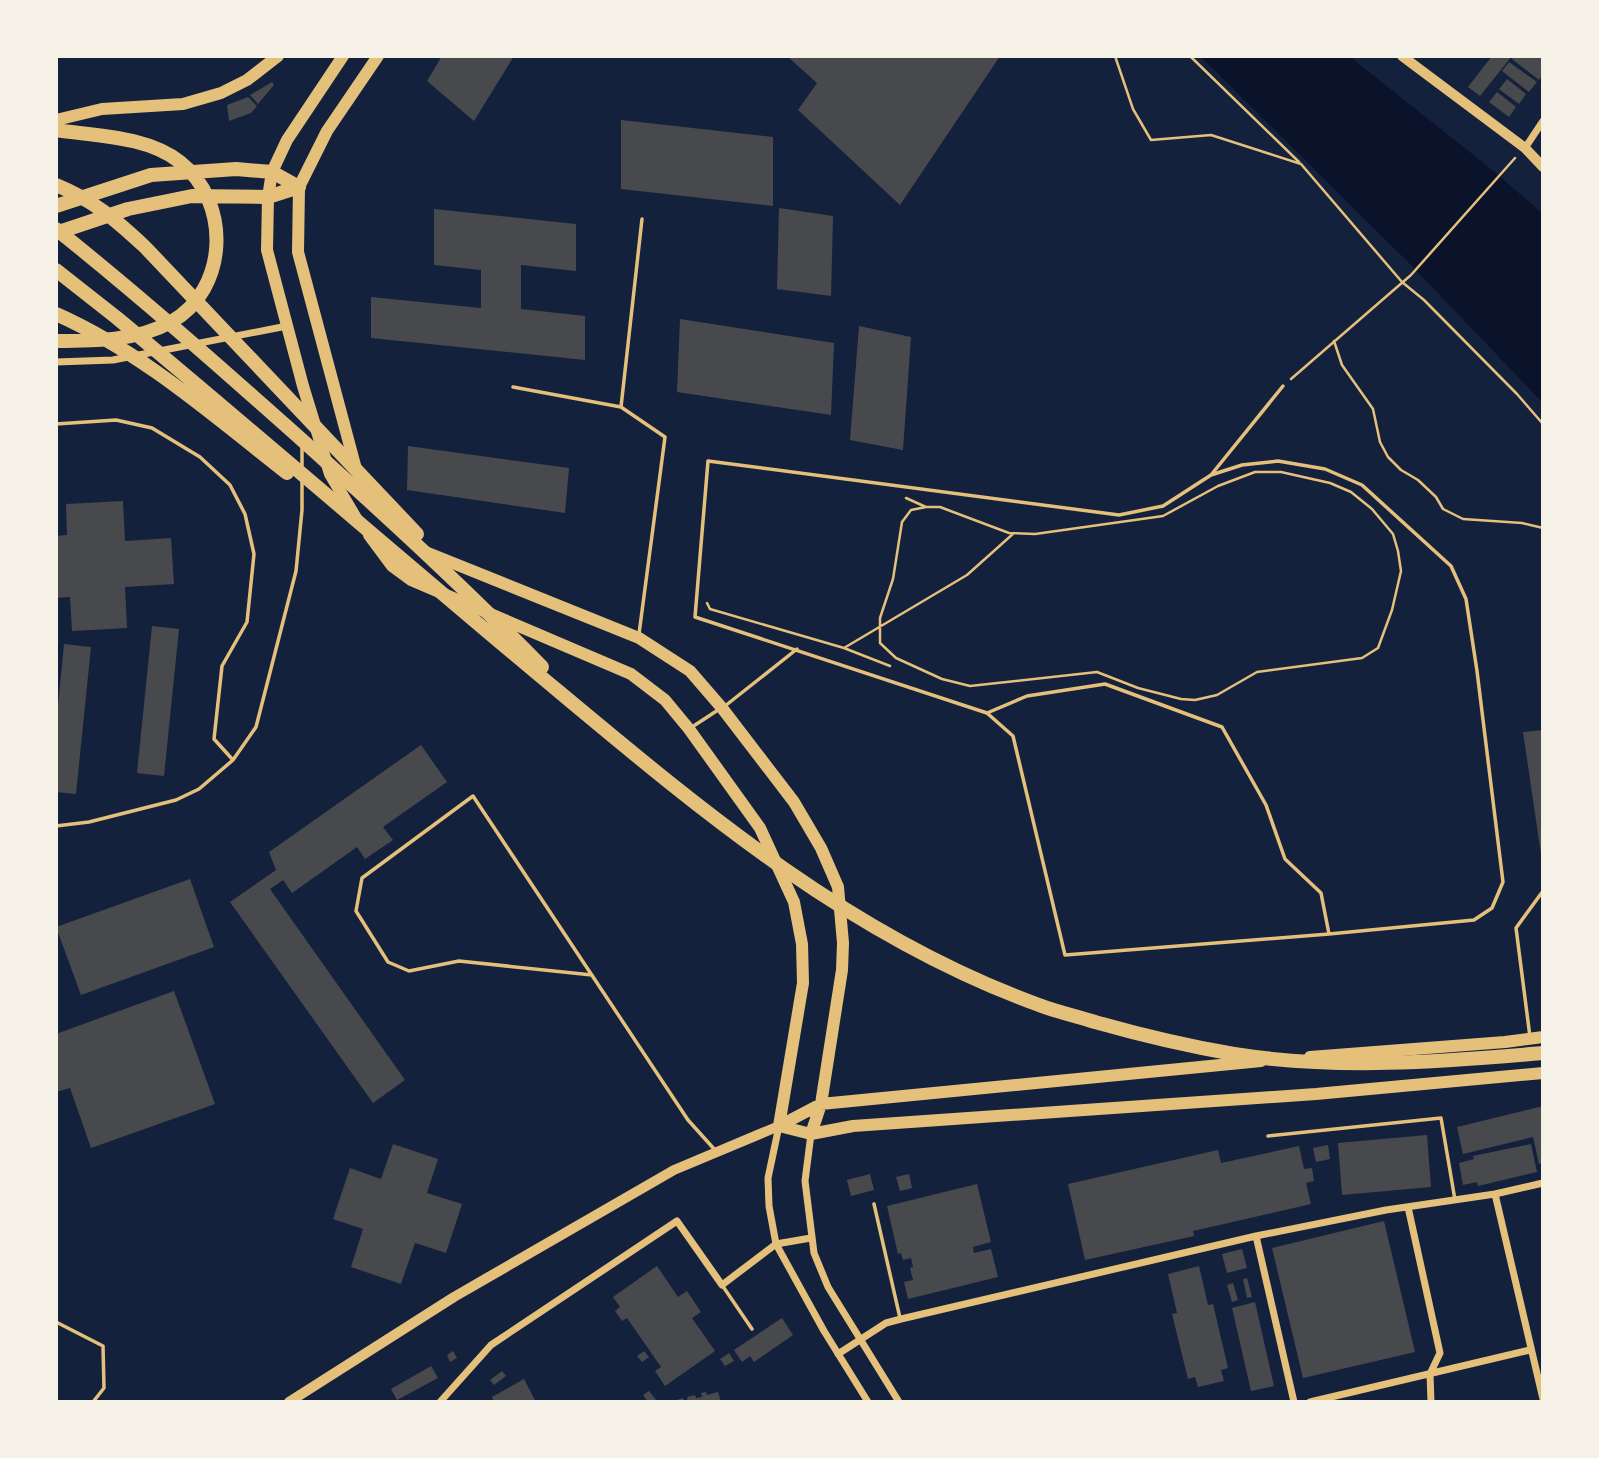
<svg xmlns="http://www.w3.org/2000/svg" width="1599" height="1458" font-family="'Space Grotesk',sans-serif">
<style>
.water{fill:#0b132b}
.building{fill:#48494c}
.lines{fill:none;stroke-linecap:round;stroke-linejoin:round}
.path{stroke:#e5c07b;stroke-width:2.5}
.service{stroke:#e5c07b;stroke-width:3.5}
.minor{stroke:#e5c07b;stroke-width:7}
.tertiary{stroke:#e5c07b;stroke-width:10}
.primary{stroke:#e5c07b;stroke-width:12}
.motorway{stroke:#e5c07b;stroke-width:14}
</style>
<rect width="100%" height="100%" fill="#14213d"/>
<path class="water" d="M 1200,56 L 1349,56 L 1491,169 L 1543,214 L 1543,403 L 1408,262 Z"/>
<path class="building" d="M 442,56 L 514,56 L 474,121 L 427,81 Z
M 787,56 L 1000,56 L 900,205 L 798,110 L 817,83 Z
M 1492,56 L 1512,56 L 1480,96 L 1468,87 Z
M 1514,56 L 1541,56 L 1543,58 L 1543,74 L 1539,80 L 1512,59 Z
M 1509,62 L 1537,82 L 1529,92 L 1502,71 Z
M 1507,79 L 1526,94 L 1519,104 L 1499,89 Z
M 272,82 L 274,85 L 258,104 L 250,95 Z
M 1497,92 L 1516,107 L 1509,117 L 1489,102 Z
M 248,97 L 257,106 L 251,113 L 229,121 L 227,105 Z
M 621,120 L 773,137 L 773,206 L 621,189 Z
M 779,208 L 833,216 L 831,296 L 777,289 Z
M 434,209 L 576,224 L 576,271 L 521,265 L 521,309 L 585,316 L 585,360 L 371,338 L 371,297 L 481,308 L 481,270 L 434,265 Z
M 680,319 L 834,343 L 831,415 L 677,392 Z
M 859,326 L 911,337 L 903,450 L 850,440 Z
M 408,446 L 569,468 L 565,513 L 407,490 Z
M 123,501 L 125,541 L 171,538 L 174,584 L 125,587 L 127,628 L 72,631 L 70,597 L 56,598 L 56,536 L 67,535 L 66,504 Z
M 152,626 L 179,629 L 164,776 L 137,773 Z
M 64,644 L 91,647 L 76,794 L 56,792 L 56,726 Z
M 1543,730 L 1543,854 L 1541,854 L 1523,732 Z
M 421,745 L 447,782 L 383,827 L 393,840 L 365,859 L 357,847 L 292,893 L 283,880 L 270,889 L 405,1080 L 373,1103 L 230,902 L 276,870 L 269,852 Z
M 190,879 L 214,947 L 81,995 L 56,927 Z
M 174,991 L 215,1104 L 91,1148 L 70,1088 L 56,1092 L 56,1034 Z
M 1543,1106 L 1543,1163 L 1539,1164 L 1533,1137 L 1463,1154 L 1457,1127 Z
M 1427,1135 L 1431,1187 L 1342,1195 L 1338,1143 Z
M 393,1144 L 438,1159 L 427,1193 L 462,1204 L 446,1253 L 415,1243 L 401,1284 L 351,1267 L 363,1229 L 333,1219 L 350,1168 L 381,1179 Z
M 1531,1144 L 1537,1172 L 1478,1186 L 1477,1182 L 1463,1185 L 1459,1163 L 1474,1159 L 1473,1156 Z
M 1328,1145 L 1330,1159 L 1316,1162 L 1313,1148 Z
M 1299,1146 L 1304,1169 L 1312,1168 L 1314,1181 L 1306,1183 L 1311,1204 L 1193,1231 L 1194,1236 L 1085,1260 L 1068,1184 L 1218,1150 L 1221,1163 Z
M 870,1174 L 874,1190 L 851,1196 L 847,1180 Z
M 909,1174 L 912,1188 L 900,1191 L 896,1177 Z
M 977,1184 L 991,1242 L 973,1247 L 974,1253 L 991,1249 L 998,1277 L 908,1299 L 904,1282 L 913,1280 L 910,1268 L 913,1267 L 911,1258 L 903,1260 L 901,1253 L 898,1254 L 887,1206 Z
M 1384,1221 L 1415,1352 L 1303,1378 L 1272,1248 Z
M 1242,1249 L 1247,1268 L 1227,1273 L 1222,1254 Z
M 657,1266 L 678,1297 L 687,1291 L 701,1312 L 692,1318 L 715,1351 L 665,1386 L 655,1371 L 661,1367 L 627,1318 L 622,1321 L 615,1311 L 620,1307 L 613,1297 Z
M 1199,1266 L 1208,1305 L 1213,1304 L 1228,1368 L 1221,1370 L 1224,1381 L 1198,1387 L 1195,1377 L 1188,1379 L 1172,1314 L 1177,1313 L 1168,1274 Z
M 1247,1278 L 1252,1297 L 1247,1298 L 1243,1279 Z
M 1233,1283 L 1238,1300 L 1232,1302 L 1227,1285 Z
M 1255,1302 L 1274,1386 L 1251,1391 L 1232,1308 Z
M 782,1318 L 793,1335 L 754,1362 L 750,1356 L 742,1362 L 734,1350 Z
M 453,1351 L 457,1358 L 450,1362 L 447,1355 Z
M 644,1351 L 649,1357 L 642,1362 L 637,1356 Z
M 729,1353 L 734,1361 L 725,1366 L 720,1359 Z
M 431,1366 L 438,1378 L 397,1400 L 391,1389 Z
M 502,1371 L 506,1376 L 494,1385 L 490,1380 Z
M 524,1379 L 536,1402 L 494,1402 L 492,1397 Z
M 649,1391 L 657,1401 L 655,1402 L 648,1402 L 643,1395 Z
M 706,1392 L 707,1395 L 718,1392 L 721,1402 L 671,1402 L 683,1398 L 684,1401 L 688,1399 L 687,1397 L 695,1395 L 696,1398 L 702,1397 L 701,1393 Z"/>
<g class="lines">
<path class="path" d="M 1115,56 L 1133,109 L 1151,140 L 1211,135 L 1301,164 L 1402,282 L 1424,300 L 1517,394 L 1543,424
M 1190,56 L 1299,162
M 1334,341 L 1342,365 L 1373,409 L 1380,442 L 1388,457 L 1401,470 L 1418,480 L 1436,497 L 1443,509 L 1463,519 L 1522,523 L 1543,528
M 1291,379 L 1411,275 L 1515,158
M 1255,472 L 1281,472 L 1330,483 L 1351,492 L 1372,509 L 1393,534 L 1398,551 L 1401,571 L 1392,610 L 1378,648 L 1362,658 L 1257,672 L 1217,695 L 1195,700 L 1181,699 L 1138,688 L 1097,672 L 970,686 L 942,679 L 896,658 L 880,643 L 880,618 L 893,579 L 902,522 L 911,510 L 926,507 L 940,507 L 1009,533 L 1035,534 L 1163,516 L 1218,486 Z
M 906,498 L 926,507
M 707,603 L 710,609 L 844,648 L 890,666
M 844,648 L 967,575 L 1014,533"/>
<path class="service" d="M 513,387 L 621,407 L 665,437 L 639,634
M 621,407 L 642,219
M 56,424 L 116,420 L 152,428 L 200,457 L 230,485 L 245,514 L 254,554 L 247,622 L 222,666 L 214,739 L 233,760
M 302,468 L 302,448
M 1211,475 L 1242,465 L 1278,461 L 1325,469 L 1362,485 L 1451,566 L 1466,599 L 1477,671 L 1503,882 L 1492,908 L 1474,920 L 1329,934 L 1321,893 L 1285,859 L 1266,805 L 1222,727 L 1105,684 L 1027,696 L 987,713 L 695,617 L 708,461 L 1119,515 L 1163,506 L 1211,475 L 1283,386
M 725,706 L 797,649
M 987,713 L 1013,736 L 1065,955 L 1329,934
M 692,727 L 718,710
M 56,826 L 89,822 L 176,800 L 199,789 L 233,760 L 256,727 L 296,571 L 302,510 L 302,479
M 592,975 L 459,961 L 409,971 L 388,962 L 356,911 L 362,878 L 473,796 L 688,1120 L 715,1150
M 1530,1037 L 1516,928 L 1543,891
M 1268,1136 L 1441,1118 L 1455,1200
M 874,1204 L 900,1318
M 722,1285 L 752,1329
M 56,1322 L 103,1346 L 104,1388 L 93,1402"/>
<path class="minor" d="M 1525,148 L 1543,121
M 56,362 L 113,360 L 287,326
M 779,1126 L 768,1178 L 769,1206 L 776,1244 L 824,1331 L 868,1402
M 811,1134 L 805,1181 L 814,1253 L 828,1287 L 899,1402
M 1495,1194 L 1543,1399
M 1408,1207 L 1440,1353 L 1430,1374 L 1431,1402
M 1256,1236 L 1294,1402
M 838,1354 L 886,1323 L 901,1319 L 1256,1236 L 1386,1210 L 1495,1194 L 1543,1183
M 440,1402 L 491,1345 L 677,1221 L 722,1285 L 776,1244 L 811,1238
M 1310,1402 L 1530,1350"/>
<path class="tertiary" d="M 1402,56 L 1525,148 L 1543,167
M 289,1402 L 454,1297 L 674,1170 L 779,1126"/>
<path class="primary" d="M 343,56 L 287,140 L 272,172 L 268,197 L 267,250 L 303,386 L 330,474 L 356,518
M 56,120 L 102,109 L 183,104 L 221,93 L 247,80 L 278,56
M 356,469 L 298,252 L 299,187 L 327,131 L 378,56
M 369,535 L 392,566 L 411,580 L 631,674 L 665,700 L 689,729 L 760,828 L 794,902 L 802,944 L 803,983 L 779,1126
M 428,553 L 639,638 L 690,671 L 722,708 L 794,802 L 821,848 L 838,887 L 843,943 L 842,970 L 821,1104 L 811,1134
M 1310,1057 L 1505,1042 L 1543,1037
M 779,1126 L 821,1104 L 1261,1061
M 779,1126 L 811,1134 L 853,1126 L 1316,1094 L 1543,1073"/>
<path class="motorway" d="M 56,130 C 96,136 147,136 180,162 C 231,202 229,289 171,322 C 137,341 94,341 56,341
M 56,185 C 93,200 116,220 145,247 L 417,534
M 56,206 L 151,175 L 236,169 L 272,172 L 299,187
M 56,229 C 140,296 221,368 302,440 C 384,514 465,588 542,667
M 56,233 L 128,209 L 192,196 L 268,197 L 299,187
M 56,270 L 117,318 C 259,436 398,557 539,675 C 695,805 846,935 1039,1005 C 1057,1012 1077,1016 1095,1022 C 1141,1035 1187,1046 1234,1054 C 1335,1070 1441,1062 1543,1053
M 56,314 C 142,352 214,416 287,473"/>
</g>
<rect width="1599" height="1458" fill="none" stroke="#f6f1e7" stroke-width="116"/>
</svg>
